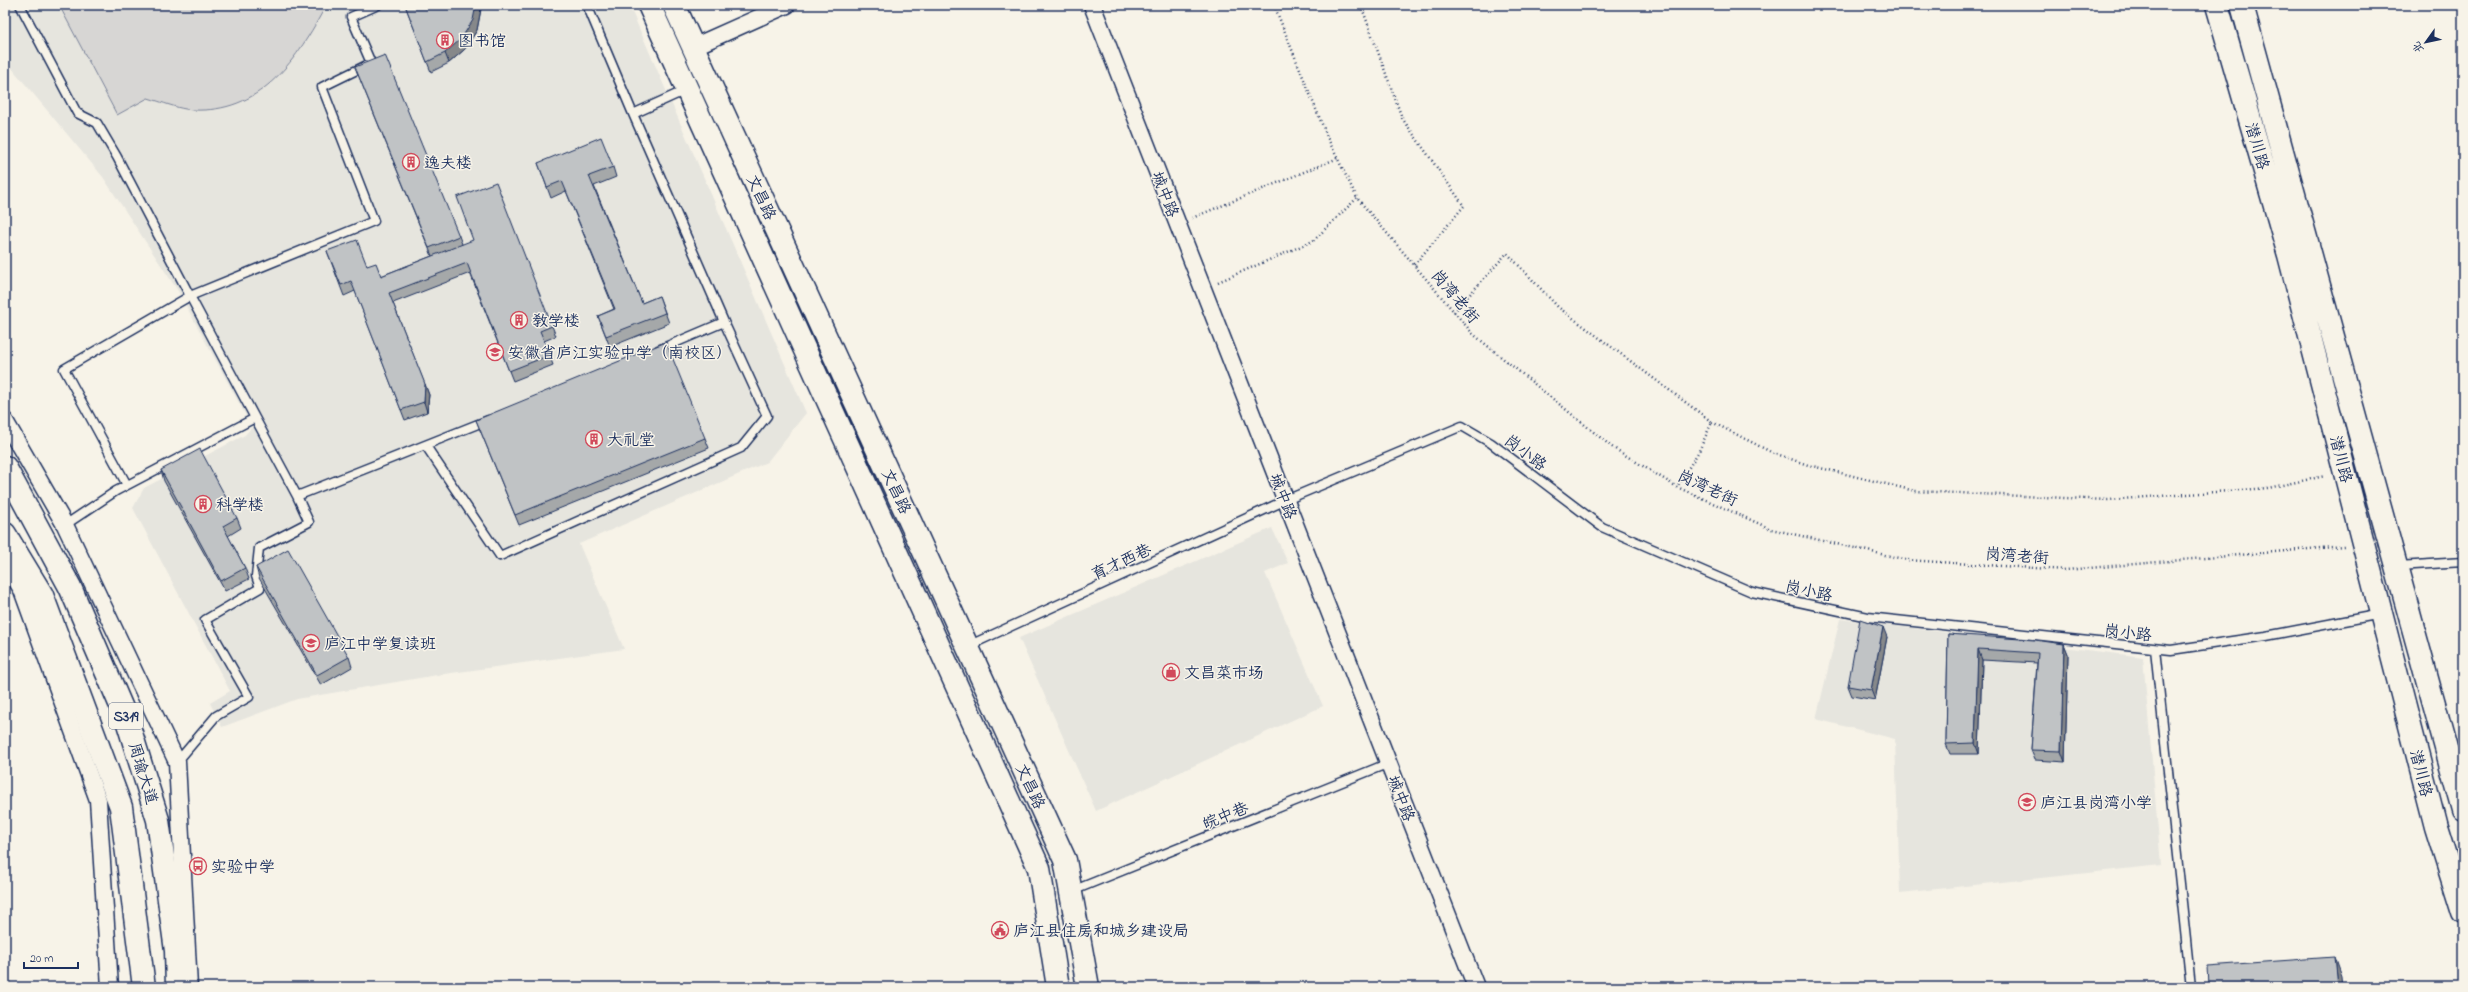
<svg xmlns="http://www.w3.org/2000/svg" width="2468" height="992" font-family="'Indie Flower','LXGW WenKai TC',sans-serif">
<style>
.built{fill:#e6e5de}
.green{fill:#d7d6d4;stroke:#798299}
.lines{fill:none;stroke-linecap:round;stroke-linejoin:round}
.lane-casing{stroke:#1b2f5e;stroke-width:11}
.street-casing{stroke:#1b2f5e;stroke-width:19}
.secondary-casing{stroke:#1b2f5e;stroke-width:25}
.primary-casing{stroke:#1b2f5e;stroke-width:25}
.path{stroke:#1b2f5e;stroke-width:2.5;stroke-dasharray:1 3;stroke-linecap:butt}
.lane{stroke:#f7f3e8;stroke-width:8}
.street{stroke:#f7f3e8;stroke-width:16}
.secondary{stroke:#f7f3e8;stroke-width:22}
.primary{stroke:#f7f3e8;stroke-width:22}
.wall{fill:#a5a8a9;stroke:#1b2f5e}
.shaded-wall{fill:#86888a;stroke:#1b2f5e}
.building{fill:#c0c3c5;stroke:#1b2f5e}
.labels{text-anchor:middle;stroke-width:3;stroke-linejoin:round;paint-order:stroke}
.shield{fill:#f7f3e8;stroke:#5d6a87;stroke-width:1}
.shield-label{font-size:15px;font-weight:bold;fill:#1b2f5e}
.poi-label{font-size:16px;fill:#1b2f5e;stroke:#f7f3e8;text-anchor:start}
.street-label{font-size:16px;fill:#1b2f5e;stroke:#f7f3e8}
</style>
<rect width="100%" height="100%" fill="#f7f3e8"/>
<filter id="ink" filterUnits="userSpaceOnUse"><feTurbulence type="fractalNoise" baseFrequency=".025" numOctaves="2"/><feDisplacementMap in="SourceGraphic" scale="8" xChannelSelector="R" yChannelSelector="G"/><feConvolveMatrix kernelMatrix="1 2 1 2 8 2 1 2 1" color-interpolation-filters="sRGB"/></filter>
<g filter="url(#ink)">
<path class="built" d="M 5,5 L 629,5 L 806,413 L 767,462 L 579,544 L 624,649 L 437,675 L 297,699 L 222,727 L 210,703 L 230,691 L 133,508 L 144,488 L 245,435 L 252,427 L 178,291 L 103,177 L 5,60 Z
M 1272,528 L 1288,563 L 1265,573 L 1323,706 L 1096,811 L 1019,638 Z
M 1840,619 L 2143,657 L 2161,865 L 1900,893 L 1895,739 L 1816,719 Z"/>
<path class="green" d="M 59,5 L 320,5 L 323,11 C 294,64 259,113 193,110 C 178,109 162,102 148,98 L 117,115 Z"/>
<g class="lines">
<g class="lane-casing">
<path id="lane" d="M 20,5 L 77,113 L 97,123 L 117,157 L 190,296 L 64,369 L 127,485
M 587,5 L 633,114 L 686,90
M 633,114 L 724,322 L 658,350
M 255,418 L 190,296 L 374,221 L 322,87 L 371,63 L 351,17 L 378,5
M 426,446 L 500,556 L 741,448 L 767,416 L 724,322
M 65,525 L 116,491 L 255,418 L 297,496 L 488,420
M 2398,566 L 2463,562
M 968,646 L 1286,500 L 1462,426 L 1491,443 L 1602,527 L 1752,592 L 1868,617 L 2171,650 L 2266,636 L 2381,614
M 2155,649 L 2191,987
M 177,762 L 216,716 L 249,697 L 205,620 L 260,588 L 256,576 L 259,548 L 309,522 L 297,496
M 1072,891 L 1389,763"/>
</g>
<g class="street-casing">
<path id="street" d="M 1092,5 L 1476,987
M 693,47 L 787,5
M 5,421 L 65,525 L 177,762 L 189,987
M 5,561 L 22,590 L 98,800 L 110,987"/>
</g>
<g class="secondary-casing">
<path id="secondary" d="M 649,5 L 1039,868 L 1058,987
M 674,5 L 1065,860 L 1088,987
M 2217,5 L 2289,255 L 2436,827 L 2463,913
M 2242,5 L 2463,810"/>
</g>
<g class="primary-casing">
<path id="primary" d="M 5,467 L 70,587 L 127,720 L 158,820 L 176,951 L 177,987
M 5,534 L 42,595 L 121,807 L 144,987"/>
</g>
<path class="path" d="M 1274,5 L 1328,139 L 1357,198 L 1473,334 L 1612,447 L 1677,487 L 1771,529 L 1907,560 L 2066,570 L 2344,546
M 1361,5 L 1402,118 L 1464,206 L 1414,265
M 1192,218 L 1338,158
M 1218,282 L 1313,241 L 1357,198
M 1454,312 L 1507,253 L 1558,307 L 1712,422 L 1699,451 L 1677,487
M 1712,422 L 1771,452 L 1808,465 L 1915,491 L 2108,500 L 2268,488 L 2325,476"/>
<use href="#lane" class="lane"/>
<use href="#street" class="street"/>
<use href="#secondary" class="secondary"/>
<use href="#primary" class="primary"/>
</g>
<path class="wall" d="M 405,5 L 481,9 L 477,30 L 465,49 L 449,63 L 431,72 Z
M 355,67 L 459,236 L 462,244 L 552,326 L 556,336 L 544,341 L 553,365 L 513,381 L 470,273 L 393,303 L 429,395 L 427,412 L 405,420 L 355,291 L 344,296 L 327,251 L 367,266 L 381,276 L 432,256 Z
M 538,163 L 613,167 L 616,177 L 594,186 L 642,303 L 659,296 L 669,323 L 610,347 L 598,316 L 614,309 L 566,191 L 551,198 Z
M 476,420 L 705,438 L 709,448 L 519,525 Z
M 161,470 L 237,518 L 241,528 L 228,536 L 245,568 L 249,579 L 225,591 L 164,481 Z
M 256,567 L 349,657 L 352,667 L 321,685 L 259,578 Z
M 1948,634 L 2064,644 L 2068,654 L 2065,762 L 2035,760 L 2031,750 L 2037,663 L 1982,660 L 1979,754 L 1950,754 L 1946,744 Z
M 1887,637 L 1875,700 L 1852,696 L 1848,686 Z"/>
<path class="shaded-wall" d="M 476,5 L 481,5 L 481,9 L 477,30 L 465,49 L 449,63 L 445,53 Z
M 425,384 L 429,395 L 427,412 L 424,402 Z
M 1883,627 L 1887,637 L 1875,700 L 1871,690 Z
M 2064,644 L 2068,654 L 2065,762 L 2061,751 Z
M 1978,649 L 1982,660 L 1979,754 L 1975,743 Z
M 2334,957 L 2341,977 L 2342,987 L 2337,987 Z"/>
<path class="building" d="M 405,5 L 476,5 L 473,20 L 461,39 L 445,53 L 427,62 Z
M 385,55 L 459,236 L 429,248 L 355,67 Z
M 601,137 L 613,167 L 589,176 L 642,303 L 659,296 L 665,313 L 606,336 L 598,316 L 615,309 L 562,181 L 547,187 L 538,163 Z
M 496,182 L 552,326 L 540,331 L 550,355 L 509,371 L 467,263 L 389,293 L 425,384 L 424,402 L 401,410 L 351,281 L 341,285 L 327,251 L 357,240 L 367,266 L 376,263 L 381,276 L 473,240 L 457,197 Z
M 666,342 L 705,438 L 515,515 L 476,420 Z
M 200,449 L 237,518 L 223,526 L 245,568 L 221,581 L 161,470 Z
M 288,549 L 349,657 L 317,675 L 256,567 Z
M 1860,619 L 1883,627 L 1871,690 L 1848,686 Z
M 1948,634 L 2035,640 L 2064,644 L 2061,751 L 2031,750 L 2038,653 L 1978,649 L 1975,743 L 1946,744 Z
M 2334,957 L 2337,987 L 2209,987 L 2208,966 Z"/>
</g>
<defs>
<g id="building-ring" transform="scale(0.9)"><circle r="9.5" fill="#f7f3e8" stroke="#d1495b" stroke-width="1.5"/><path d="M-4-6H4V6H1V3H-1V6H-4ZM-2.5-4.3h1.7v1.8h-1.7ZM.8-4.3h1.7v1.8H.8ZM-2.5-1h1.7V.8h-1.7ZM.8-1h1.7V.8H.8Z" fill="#d1495b"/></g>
<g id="school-ring" transform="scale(0.9)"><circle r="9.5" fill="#f7f3e8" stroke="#d1495b" stroke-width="1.5"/><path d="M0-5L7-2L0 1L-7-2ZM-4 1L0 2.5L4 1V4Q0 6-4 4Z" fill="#d1495b"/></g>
<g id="shop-ring" transform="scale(0.9)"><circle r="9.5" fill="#f7f3e8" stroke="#d1495b" stroke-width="1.5"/><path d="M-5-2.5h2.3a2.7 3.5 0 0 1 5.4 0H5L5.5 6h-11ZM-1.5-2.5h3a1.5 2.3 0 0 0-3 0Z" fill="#d1495b"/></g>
<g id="bus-ring" transform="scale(0.9)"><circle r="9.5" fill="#f7f3e8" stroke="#d1495b" stroke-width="1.5"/><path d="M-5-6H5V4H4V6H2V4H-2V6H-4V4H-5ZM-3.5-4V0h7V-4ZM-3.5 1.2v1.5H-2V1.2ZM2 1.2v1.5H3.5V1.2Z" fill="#d1495b"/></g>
<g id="civic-ring" transform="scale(0.9)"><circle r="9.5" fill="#f7f3e8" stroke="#d1495b" stroke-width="1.5"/><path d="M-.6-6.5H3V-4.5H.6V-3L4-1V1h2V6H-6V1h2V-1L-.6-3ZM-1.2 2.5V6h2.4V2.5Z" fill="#d1495b"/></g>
</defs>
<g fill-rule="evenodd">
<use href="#building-ring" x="445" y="40"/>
<use href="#building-ring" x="411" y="162"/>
<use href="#building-ring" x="519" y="320"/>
<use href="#school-ring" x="495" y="352"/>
<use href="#building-ring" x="594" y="439"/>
<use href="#building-ring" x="203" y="504"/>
<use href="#school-ring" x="311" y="643"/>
<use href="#shop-ring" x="1171" y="672"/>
<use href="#school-ring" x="2027" y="802"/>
<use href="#bus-ring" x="198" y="866"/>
<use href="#civic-ring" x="1000" y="930"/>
</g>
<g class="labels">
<rect class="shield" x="109" y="703" width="34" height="26" rx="3"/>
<g class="shield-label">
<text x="126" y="721">S319</text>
</g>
<g class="poi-label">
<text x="458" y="46">图书馆</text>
<text x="424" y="168">逸夫楼</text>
<text x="532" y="326">教学楼</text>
<text x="508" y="358">安徽省庐江实验中学（南校区）</text>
<text x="607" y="445">大礼堂</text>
<text x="216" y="510">科学楼</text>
<text x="324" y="649">庐江中学复读班</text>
<text x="1184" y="678">文昌菜市场</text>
<text x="2040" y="808">庐江县岗湾小学</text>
<text x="211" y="872">实验中学</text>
<text x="1013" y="936">庐江县住房和城乡建设局</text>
</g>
<g class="street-label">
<text transform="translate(2258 146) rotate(74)" y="6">潜川路</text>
<text transform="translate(1166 194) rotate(69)" y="6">城中路</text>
<text transform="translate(762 197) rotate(65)" y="6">文昌路</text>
<text transform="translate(1456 296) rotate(50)" y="6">岗湾老街</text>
<text transform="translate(1526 452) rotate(37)" y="6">岗小路</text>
<text transform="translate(2342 459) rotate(76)" y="6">潜川路</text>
<text transform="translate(1708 487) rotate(25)" y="6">岗湾老街</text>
<text transform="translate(897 491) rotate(65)" y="6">文昌路</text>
<text transform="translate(1284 496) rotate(69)" y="6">城中路</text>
<text transform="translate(2017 555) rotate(4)" y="6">岗湾老街</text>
<text transform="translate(1121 561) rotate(-25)" y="6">育才西巷</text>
<text transform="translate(1809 590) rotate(12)" y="6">岗小路</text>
<text transform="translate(2128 632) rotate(6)" y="6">岗小路</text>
<text transform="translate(144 773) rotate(73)" y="6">周瑜大道</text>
<text transform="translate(2422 773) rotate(76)" y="6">潜川路</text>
<text transform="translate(1031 786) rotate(65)" y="6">文昌路</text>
<text transform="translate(1402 798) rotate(69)" y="6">城中路</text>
<text transform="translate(1225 815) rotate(-22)" y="6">皖中巷</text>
</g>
</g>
<rect width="2468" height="992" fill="none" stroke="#f7f3e8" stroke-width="20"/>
<rect x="10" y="10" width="2448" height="972" fill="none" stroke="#1b2f5e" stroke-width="1.5" filter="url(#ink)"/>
<g transform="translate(2426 42) rotate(237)" stroke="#f7f3e8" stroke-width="3" paint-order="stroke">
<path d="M0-3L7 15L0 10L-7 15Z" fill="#1b2f5e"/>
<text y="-6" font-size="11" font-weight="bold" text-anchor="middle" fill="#1b2f5e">北</text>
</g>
<path d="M24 962v6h54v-6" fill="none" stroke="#1b2f5e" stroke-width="2"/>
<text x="30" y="962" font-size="12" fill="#1b2f5e" stroke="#f7f3e8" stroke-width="3" paint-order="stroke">20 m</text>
</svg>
